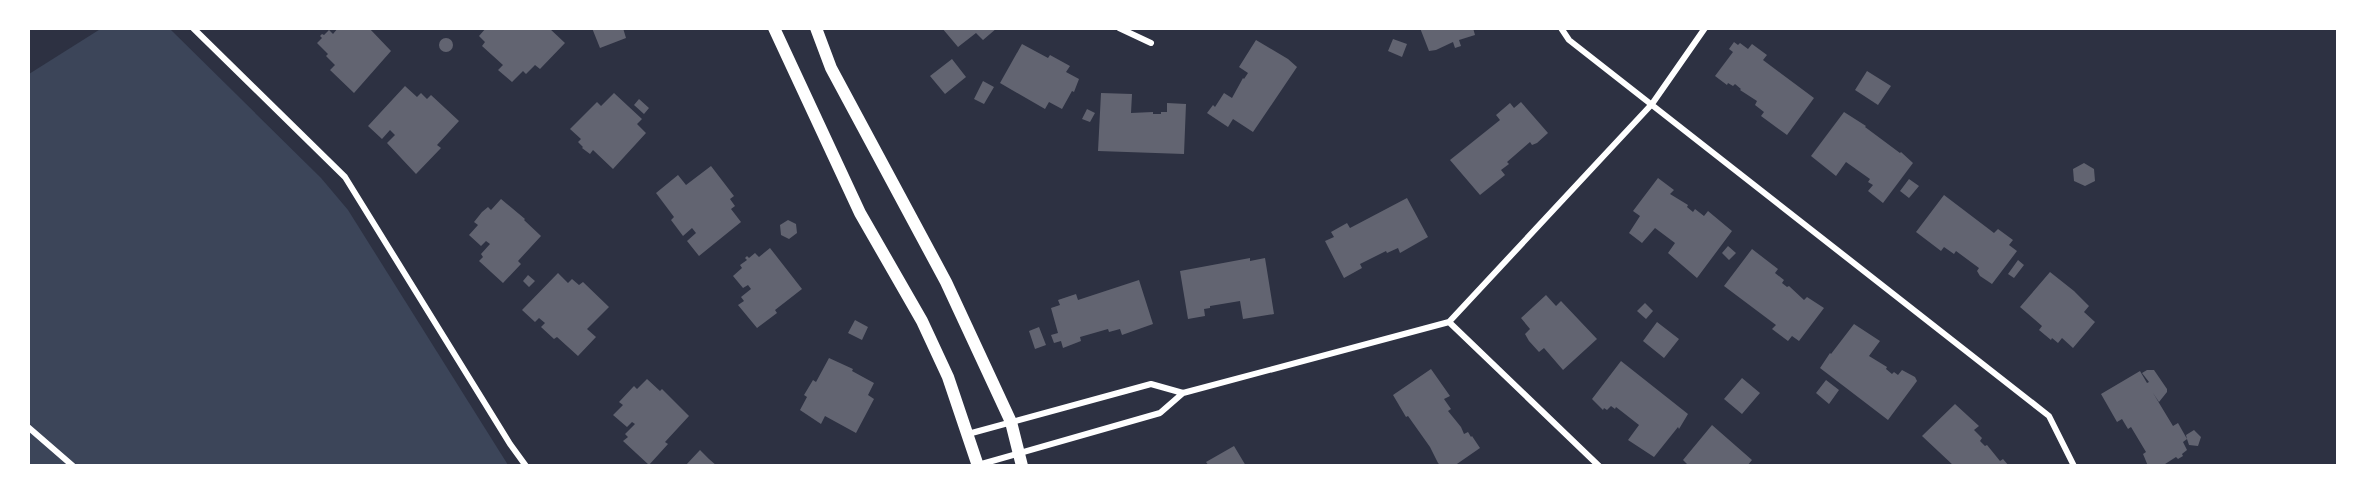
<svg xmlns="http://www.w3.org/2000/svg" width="2366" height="494" font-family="'DM Sans',sans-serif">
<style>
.green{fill:#3c4559}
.building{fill:#626471}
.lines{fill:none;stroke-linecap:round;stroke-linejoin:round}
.minor{stroke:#fff;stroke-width:6}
.secondary{stroke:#fff;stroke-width:12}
</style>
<rect width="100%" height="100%" fill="#2d3142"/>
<path class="green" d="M 102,28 L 170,29 L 321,178 L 348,210 L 508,465 L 29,466 L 29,74 Z"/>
<path class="building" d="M 338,28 L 369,28 L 391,51 L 354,93 L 330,70 L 335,65 L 326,56 L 328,54 L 317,43 L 322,38 L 320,36 L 322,34 L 324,35 L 329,30 L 333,34 Z
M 486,28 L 549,28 L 565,43 L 540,69 L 535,65 L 526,74 L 523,71 L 512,82 L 498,70 L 503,65 L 482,46 L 485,42 L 479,36 Z
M 592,28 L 623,28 L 626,38 L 600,48 Z
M 942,28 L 997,28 L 983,40 L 976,33 L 958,47 Z
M 1420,28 L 1473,28 L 1475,35 L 1459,40 L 1461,46 L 1455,48 L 1453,42 L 1436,50 L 1429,51 Z
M439 45a7 7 0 1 1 14 0a7 7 0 1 1-14 0Z
M 1393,39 L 1407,44 L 1402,57 L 1388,51 Z
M 1256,40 L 1288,59 L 1297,67 L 1253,132 L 1233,119 L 1228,127 L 1207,113 L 1213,105 L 1215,107 L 1224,93 L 1232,98 L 1243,78 L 1244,79 L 1248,73 L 1239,67 Z
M 1734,42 L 1738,45 L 1740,43 L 1748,49 L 1752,44 L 1767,55 L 1763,60 L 1814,98 L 1787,135 L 1761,116 L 1764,112 L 1755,105 L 1757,101 L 1740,90 L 1741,89 L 1735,84 L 1733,86 L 1728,83 L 1727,85 L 1715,76 L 1733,52 L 1729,49 Z
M 1022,44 L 1048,58 L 1050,55 L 1070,66 L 1066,72 L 1079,79 L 1074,92 L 1072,91 L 1062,109 L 1049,102 L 1045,109 L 1000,83 Z
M 952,59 L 966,77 L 945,94 L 930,76 Z
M 1867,71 L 1891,86 L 1878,105 L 1855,90 Z
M 983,81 L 994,87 L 984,104 L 974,99 Z
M 405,86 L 417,97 L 421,93 L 427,99 L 431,95 L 459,121 L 437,145 L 441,148 L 416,174 L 387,143 L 395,135 L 390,130 L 382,139 L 368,126 Z
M 614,93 L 642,119 L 637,124 L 646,133 L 613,169 L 593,150 L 590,154 L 582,148 L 583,147 L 578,142 L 581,139 L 570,129 L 597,102 L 601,106 Z
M 1101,93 L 1132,94 L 1131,113 L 1153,112 L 1153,114 L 1161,114 L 1161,112 L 1167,112 L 1167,103 L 1186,104 L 1184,154 L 1098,151 Z
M 639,99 L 649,108 L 644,114 L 634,105 Z
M 1521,102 L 1548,133 L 1537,143 L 1532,145 L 1530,142 L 1507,162 L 1509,164 L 1501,170 L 1505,175 L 1480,195 L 1450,160 L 1500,120 L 1496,115 L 1510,103 L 1514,108 Z
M 1087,109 L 1095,113 L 1090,122 L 1082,119 Z
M 1844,112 L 1866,126 L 1865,127 L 1900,153 L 1901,152 L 1913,163 L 1883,203 L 1868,191 L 1873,185 L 1868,182 L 1870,179 L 1846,162 L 1836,176 L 1811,156 Z
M 2084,163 L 2094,169 L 2095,181 L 2085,186 L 2074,181 L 2073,169 Z
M 711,166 L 734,196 L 730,199 L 735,206 L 731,209 L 741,222 L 699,256 L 687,241 L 696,233 L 692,228 L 683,236 L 671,220 L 674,217 L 656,193 L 678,175 L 686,185 Z
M 1658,178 L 1674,190 L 1670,194 L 1688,205 L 1687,207 L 1693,212 L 1695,209 L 1704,216 L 1708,211 L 1732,231 L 1697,278 L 1668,253 L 1675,243 L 1655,228 L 1642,243 L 1629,233 L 1640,216 L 1633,211 Z
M 1909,179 L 1919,186 L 1909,198 L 1900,191 Z
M 1944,195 L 1994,233 L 1998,229 L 2013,240 L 2009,245 L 2017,251 L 1992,284 L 1980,276 L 1977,271 L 1979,268 L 1956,251 L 1954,254 L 1944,247 L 1941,251 L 1916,232 Z
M 1407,198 L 1428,237 L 1400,253 L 1398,248 L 1387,253 L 1386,251 L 1360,264 L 1362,268 L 1344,278 L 1325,241 L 1334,237 L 1331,232 L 1347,223 L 1350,228 Z
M 501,199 L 525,219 L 524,220 L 541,236 L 518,261 L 521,264 L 503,283 L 479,261 L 483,257 L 481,254 L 490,244 L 486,241 L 481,246 L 469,235 L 478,225 L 474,222 L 482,212 L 488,207 L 491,210 Z
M 788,220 L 796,224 L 797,233 L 789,239 L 781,235 L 780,225 Z
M 1728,246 L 1736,253 L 1729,260 L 1722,253 Z
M 770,248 L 802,289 L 775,310 L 777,313 L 757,328 L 738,305 L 744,301 L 741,297 L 751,289 L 748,285 L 743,288 L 733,276 L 742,268 L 740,265 L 747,260 L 745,258 L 747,256 L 749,258 L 755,253 L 759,257 Z
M 1752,249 L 1778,269 L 1775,273 L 1784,280 L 1782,283 L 1787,287 L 1789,286 L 1804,300 L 1807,297 L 1824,308 L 1799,341 L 1792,336 L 1788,341 L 1772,329 L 1776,325 L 1724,286 Z
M 1250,258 L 1250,261 L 1265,258 L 1274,314 L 1243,319 L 1240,301 L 1210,306 L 1210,308 L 1204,309 L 1205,316 L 1188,319 L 1180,271 Z
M 2018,260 L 2024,265 L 2014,278 L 2008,274 Z
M 2050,272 L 2074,291 L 2089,306 L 2084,312 L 2095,322 L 2073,348 L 2062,338 L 2058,343 L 2052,338 L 2051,340 L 2039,330 L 2042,326 L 2020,307 Z
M 558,273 L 568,283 L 572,279 L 579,285 L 583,282 L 609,307 L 587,329 L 596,337 L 578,356 L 557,337 L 554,339 L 541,327 L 545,323 L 539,318 L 535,322 L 522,310 Z
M 528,275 L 535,281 L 529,287 L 523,281 Z
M 1139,280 L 1153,324 L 1122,335 L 1120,329 L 1109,332 L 1108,329 L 1080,337 L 1081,341 L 1063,348 L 1061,341 L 1054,343 L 1051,335 L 1058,333 L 1051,308 L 1060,305 L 1058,300 L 1076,294 L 1078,300 Z
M 1546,295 L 1556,306 L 1561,301 L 1597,339 L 1563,370 L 1544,348 L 1539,352 L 1529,341 L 1525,334 L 1530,329 L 1521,318 Z
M 1645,303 L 1653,311 L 1646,319 L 1637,311 Z
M 855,320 L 868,327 L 862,340 L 848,333 Z
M 1657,322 L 1679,339 L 1664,358 L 1643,341 Z
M 1854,324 L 1880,341 L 1869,356 L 1887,367 L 1886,369 L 1892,374 L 1894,372 L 1898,375 L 1902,370 L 1915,377 L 1917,381 L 1888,420 L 1820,368 L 1830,353 L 1831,354 Z
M 1039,327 L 1046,345 L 1035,349 L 1029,331 Z
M 829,358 L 853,369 L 852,371 L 874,383 L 868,395 L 874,399 L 856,433 L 825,416 L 821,424 L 800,410 L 807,397 L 804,395 L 813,380 L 816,382 Z
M 1621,361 L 1688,414 L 1679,429 L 1678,427 L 1654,457 L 1628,440 L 1639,425 L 1616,407 L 1615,409 L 1611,406 L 1607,410 L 1604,408 L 1603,410 L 1592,399 Z
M 1431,369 L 1450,396 L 1444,399 L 1451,409 L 1448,411 L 1461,427 L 1464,434 L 1468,432 L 1471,437 L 1472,436 L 1480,448 L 1454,466 L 1441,466 L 1438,463 L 1430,447 L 1408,416 L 1406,417 L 1393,395 Z
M 2147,370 L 2154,370 L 2167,389 L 2167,392 L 2159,402 L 2153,393 L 2173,426 L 2178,423 L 2187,439 L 2186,435 L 2194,430 L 2201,437 L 2198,446 L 2189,445 L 2187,439 L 2183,442 L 2187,450 L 2182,454 L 2183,456 L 2178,459 L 2176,457 L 2162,466 L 2148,466 L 2143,454 L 2146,452 L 2131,427 L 2128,429 L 2122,419 L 2117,422 L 2101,394 L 2140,371 L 2147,383 L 2149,382 L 2142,373 Z
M 1742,378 L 1760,393 L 1742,414 L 1724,399 Z
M 647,379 L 660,391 L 662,389 L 689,416 L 665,442 L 668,444 L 649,465 L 623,441 L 628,437 L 625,434 L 635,424 L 632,422 L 627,427 L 613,415 L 623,405 L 619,402 L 634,386 L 637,389 Z
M 1826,380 L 1839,390 L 1829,404 L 1816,393 Z
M 1955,404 L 1979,426 L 1974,430 L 1982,438 L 1980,441 L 1985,446 L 1987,445 L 2000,461 L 2003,459 L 2009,466 L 1954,466 L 1922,436 Z
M 1712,425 L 1752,460 L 1747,466 L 1689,466 L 1683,460 Z
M 1234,446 L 1246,466 L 1209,466 L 1206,462 Z
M 700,450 L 709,459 L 717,466 L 685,466 Z"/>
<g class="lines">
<path class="minor" d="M 193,28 L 345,177 L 510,444 L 526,466
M 1119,28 L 1151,43
M 1561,28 L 1569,40 L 2049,416 L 2074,466
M 1449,322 L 1599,466
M 28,427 L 73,466
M 968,434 L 1151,384 L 1183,393
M 978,465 L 1160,413 L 1183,393 L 1449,322 L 1652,104 L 1705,28"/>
<path class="secondary" d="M 774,28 L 860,213 L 922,321 L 948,377 L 978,466
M 816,28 L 831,68 L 946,282 L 1011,422 L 1022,466"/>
</g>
<rect width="2366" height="494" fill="none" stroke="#ffffff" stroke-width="60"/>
</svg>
